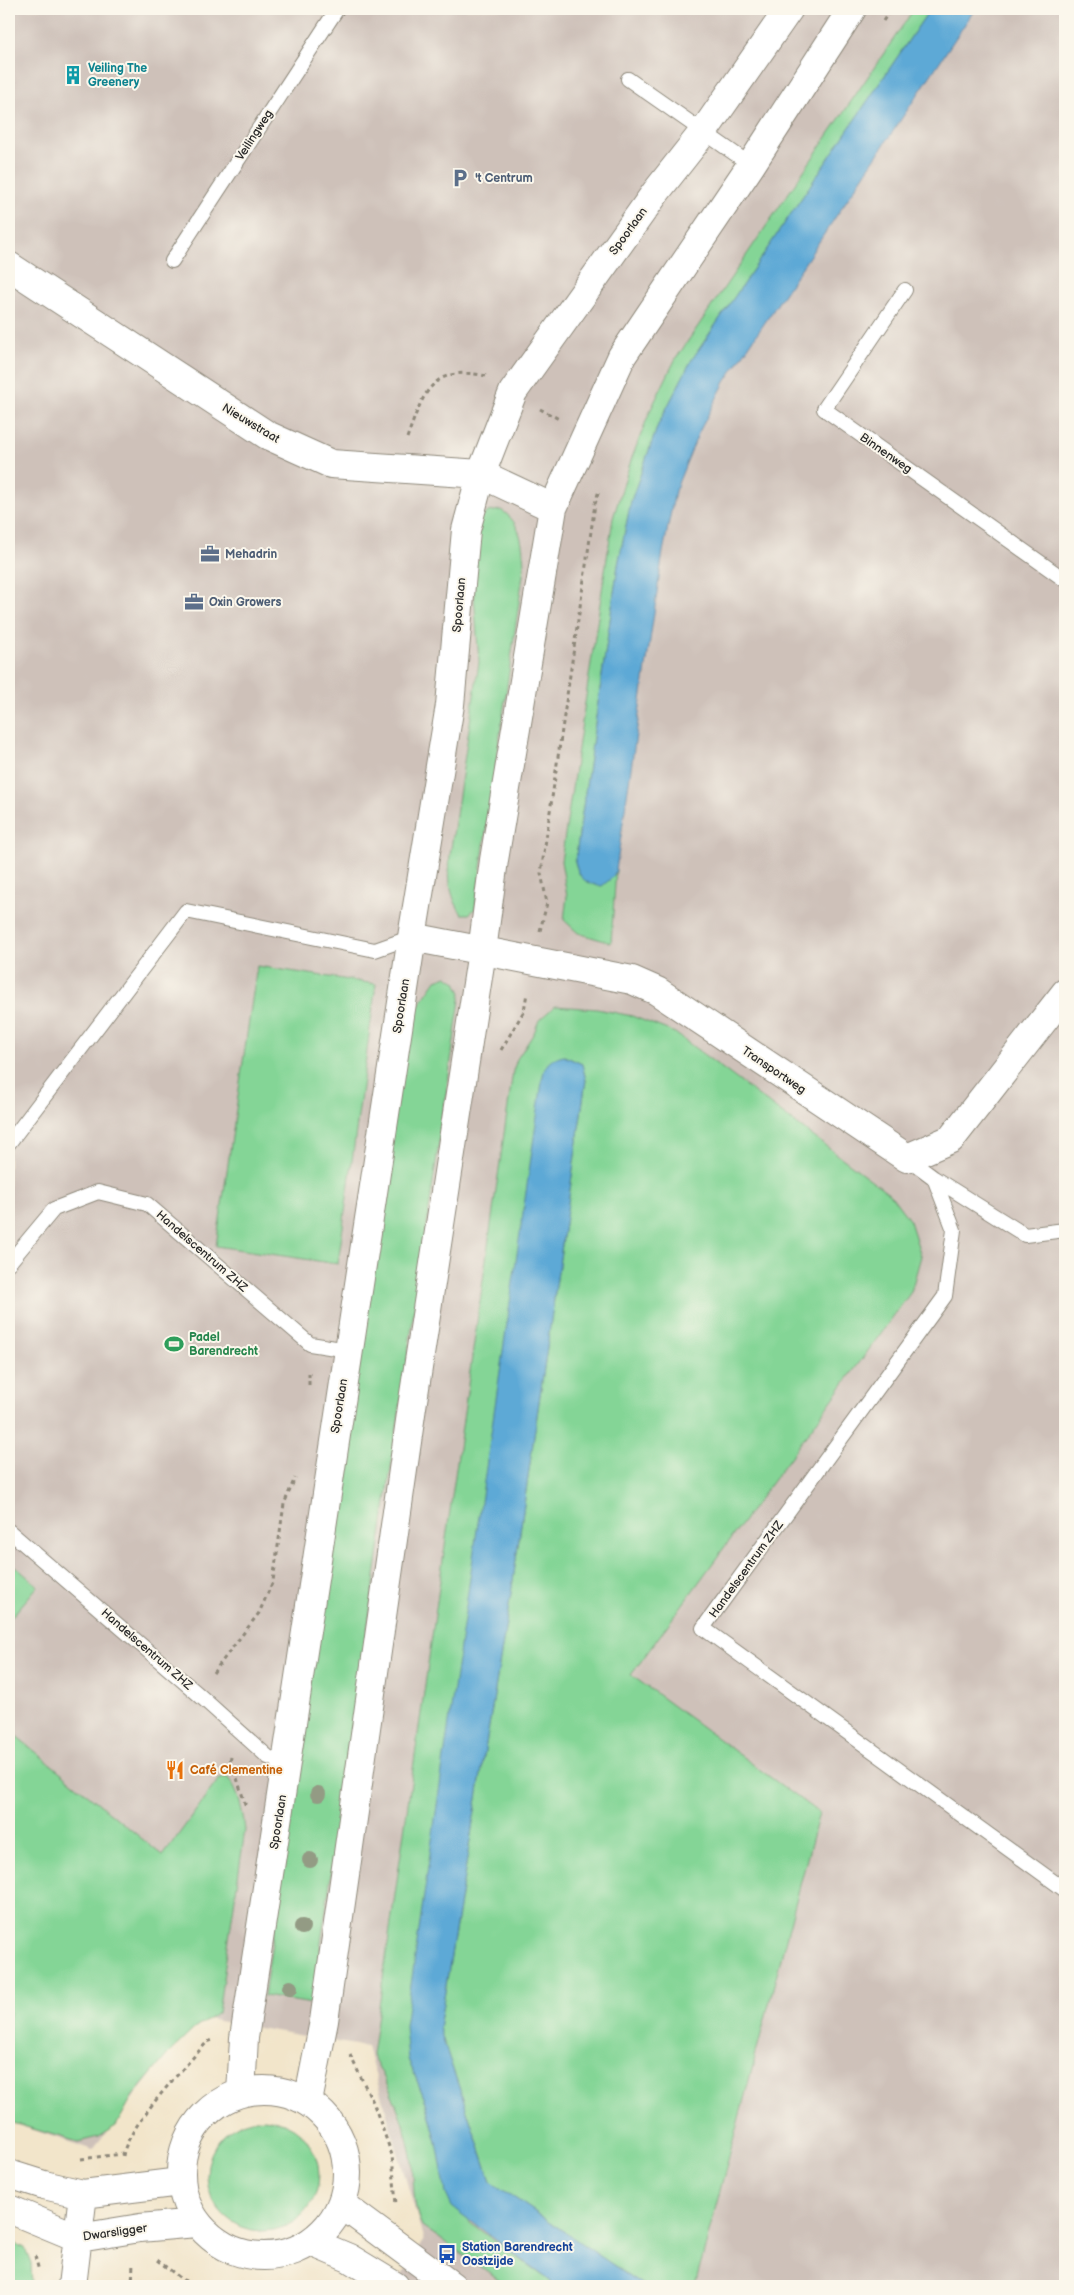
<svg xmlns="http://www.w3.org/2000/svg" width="1074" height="2295" font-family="'Balsamiq Sans',sans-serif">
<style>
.industrial{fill:#cec1b9}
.green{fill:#84d596;stroke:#588060}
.water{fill:#5da9d6;stroke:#446a80}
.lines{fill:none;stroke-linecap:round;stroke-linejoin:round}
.service-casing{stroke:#8e887a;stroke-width:16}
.minor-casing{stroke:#8e887a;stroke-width:30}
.path{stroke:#8e887a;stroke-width:3;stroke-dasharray:4 4;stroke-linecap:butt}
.service{stroke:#fff;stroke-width:14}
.minor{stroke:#fff;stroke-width:28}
.tree{fill:#939b84}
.labels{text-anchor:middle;stroke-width:4;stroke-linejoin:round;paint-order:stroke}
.culture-label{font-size:12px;font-weight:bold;fill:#0d838f;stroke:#fbf7ec;text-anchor:start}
.street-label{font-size:12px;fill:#2b2b2b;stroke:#fbf7ec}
.service-label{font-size:12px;font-weight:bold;fill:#4e5e75;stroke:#fbf7ec;text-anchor:start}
.leisure-label{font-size:12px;font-weight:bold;fill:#27864d;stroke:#fbf7ec;text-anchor:start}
.food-label{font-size:12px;font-weight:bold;fill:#c56008;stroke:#fbf7ec;text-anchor:start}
.transit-label{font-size:12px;font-weight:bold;fill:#164399;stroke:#fbf7ec;text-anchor:start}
</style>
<rect width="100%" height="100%" fill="#fbf7ec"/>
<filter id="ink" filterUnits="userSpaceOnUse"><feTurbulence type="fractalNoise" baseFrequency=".02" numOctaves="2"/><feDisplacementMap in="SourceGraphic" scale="10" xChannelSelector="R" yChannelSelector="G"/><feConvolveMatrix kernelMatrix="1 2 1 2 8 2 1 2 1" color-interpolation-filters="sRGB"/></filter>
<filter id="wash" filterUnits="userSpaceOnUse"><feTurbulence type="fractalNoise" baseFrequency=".0096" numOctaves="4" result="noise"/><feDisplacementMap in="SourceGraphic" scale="20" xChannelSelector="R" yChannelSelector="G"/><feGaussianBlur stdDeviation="1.12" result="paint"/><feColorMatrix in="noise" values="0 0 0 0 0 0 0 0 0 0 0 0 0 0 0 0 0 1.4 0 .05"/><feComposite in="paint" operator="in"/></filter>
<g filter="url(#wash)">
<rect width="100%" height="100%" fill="#f2e5ca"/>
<path class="industrial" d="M 9,9 L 1065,9 L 1065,2286 L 395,2286 L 424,2241 L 367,2047 L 196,2017 L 93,2150 L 9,2122 Z"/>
<path class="green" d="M 914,9 L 930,9 L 691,361 L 658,425 L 631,501 L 618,565 L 575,862 L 612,877 L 616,870 L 611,943 L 578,933 L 564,920 L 567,896 L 561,861 L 613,518 L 631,460 L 650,411 L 675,360 Z
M 501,510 C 522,523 523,545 524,568 L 475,909 L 469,914 L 462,914 C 449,896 448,876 450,855 L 479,662 L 472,568 L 479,519 L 488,512 Z
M 257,966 L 376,984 L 338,1264 L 216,1246 Z
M 447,976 L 456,982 L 461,993 L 312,2004 L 264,1996 L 408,1021 L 436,980 Z
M 555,1006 L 597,1009 L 632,1016 L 675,1033 L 890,1194 L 910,1221 L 921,1256 L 911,1292 L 631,1675 L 819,1813 L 695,2286 L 644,2286 L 491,2182 L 439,2028 L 512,1587 L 586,1080 L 582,1064 L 564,1056 L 408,2059 L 426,2102 L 437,2142 L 470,2223 L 557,2286 L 507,2286 L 422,2226 C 411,2205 415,2179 411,2155 C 404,2119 390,2087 372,2055 L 513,1071 L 517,1059 L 534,1033 L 539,1020 Z
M 9,1561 L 38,1586 L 9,1620 Z
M 9,1730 L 163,1856 L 218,1780 L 227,1777 C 239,1790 243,1813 245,1830 L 218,2013 L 194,2029 L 168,2054 L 132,2097 L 116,2126 L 98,2137 L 78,2142 L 9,2122 Z
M207 2175a56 56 0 1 1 112 0a56 56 0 1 1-112 0Z
M 9,2241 L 25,2248 L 31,2263 L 32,2286 L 9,2286 Z"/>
<path class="water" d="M 930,9 L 975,9 L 725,382 L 698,434 L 675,491 L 663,552 L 616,870 L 613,877 L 602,886 C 585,884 579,878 575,862 L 618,565 L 631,501 L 658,425 L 691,361 Z
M 564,1056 L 582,1064 L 586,1080 L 512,1587 L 439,2028 L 491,2182 L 644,2286 L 557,2286 L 452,2207 L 446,2194 L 437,2142 L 426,2102 L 408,2059 L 405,2026 L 543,1075 C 546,1062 551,1059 564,1056 Z"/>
</g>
<g filter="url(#ink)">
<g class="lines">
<g class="service-casing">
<path id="service" d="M 628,79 L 751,165
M 172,261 L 337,9
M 905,290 L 824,409 L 1065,580
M 9,1143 L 186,911 L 375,950 L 412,937
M 907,1158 L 934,1178 L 1025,1235 L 1065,1230
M 934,1178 L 954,1230 L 945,1296 L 703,1628 L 1065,1890
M 9,1263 L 54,1209 L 98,1192 L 147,1204 L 310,1344 L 348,1350
M 9,1531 L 198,1694 L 268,1757 L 287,1764"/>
</g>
<g class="minor-casing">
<path id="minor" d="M 9,266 L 267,435 L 331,464 L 481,474 L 553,508
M 412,937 L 632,980 L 657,991 L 907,1158 L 951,1139 L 1065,993
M181 2173a83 83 0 1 1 166 0a83 83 0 1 1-166 0Z
M 241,2093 L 244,2038 L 412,937 L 450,705 L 466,530 L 481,474 L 513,392 L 656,192 L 704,131 L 789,9
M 308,2102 L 324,2021 L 412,1407 L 482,951 L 494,860 L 553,508 L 622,356 L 751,165 L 852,9
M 9,2174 L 44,2185 L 83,2194 L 180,2182
M 341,2204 L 452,2286
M 9,2209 L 79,2238 L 140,2228 L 196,2223
M 311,2242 L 349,2258 L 395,2286
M 72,2286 L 83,2194"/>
</g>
<path class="path" d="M 883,21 L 891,9
M 540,409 L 559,419
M 407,438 C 423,394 431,364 486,376
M 540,931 L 547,903 L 541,873 L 595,504 L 599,490
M 501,1050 L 524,1011 L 527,993
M 309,1385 L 309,1369
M 213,1673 L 259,1613 L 273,1581 L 284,1504 L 295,1478
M 231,1757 L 229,1768 L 237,1778 L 246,1807
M 350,2055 L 373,2102 L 392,2155 L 396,2205
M 123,2156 C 127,2126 186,2066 207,2042 L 213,2040
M 81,2159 L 122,2154
M 35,2256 L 39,2271
M 157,2260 L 183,2280 L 203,2286
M 132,2286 L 133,2262"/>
<use href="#service" class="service"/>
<use href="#minor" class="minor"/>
</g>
<g class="tree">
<circle cx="318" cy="1794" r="8"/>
<circle cx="310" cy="1860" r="8"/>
<circle cx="302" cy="1927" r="8"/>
<circle cx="290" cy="1988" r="8"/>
</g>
</g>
<defs>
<g id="building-bare" transform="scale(1.5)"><path d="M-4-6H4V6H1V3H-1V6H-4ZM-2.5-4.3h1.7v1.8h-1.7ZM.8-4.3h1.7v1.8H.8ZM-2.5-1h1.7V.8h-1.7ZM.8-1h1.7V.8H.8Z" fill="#0f9aa8" stroke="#fbf7ec" stroke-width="2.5" paint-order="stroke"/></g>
<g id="parking-bare" transform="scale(1.5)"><path d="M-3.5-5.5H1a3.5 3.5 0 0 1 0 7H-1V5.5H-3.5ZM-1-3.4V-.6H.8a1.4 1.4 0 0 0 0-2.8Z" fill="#5c6f8a" stroke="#fbf7ec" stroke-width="2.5" paint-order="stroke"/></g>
<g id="office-bare" transform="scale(1.5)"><path d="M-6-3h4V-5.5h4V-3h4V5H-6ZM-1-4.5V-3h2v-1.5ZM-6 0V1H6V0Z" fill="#5c6f8a" stroke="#fbf7ec" stroke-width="2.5" paint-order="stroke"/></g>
<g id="stadium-bare" transform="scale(1.5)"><path d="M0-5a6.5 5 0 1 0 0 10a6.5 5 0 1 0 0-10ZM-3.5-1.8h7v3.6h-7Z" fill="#2e9e5b" stroke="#fbf7ec" stroke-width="2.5" paint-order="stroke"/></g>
<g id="restaurant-bare" transform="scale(1.5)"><path d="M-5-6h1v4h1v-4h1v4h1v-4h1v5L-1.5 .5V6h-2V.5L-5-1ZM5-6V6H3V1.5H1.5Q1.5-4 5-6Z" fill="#e8710a" stroke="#fbf7ec" stroke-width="2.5" paint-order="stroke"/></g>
<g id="bus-bare" transform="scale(1.5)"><path d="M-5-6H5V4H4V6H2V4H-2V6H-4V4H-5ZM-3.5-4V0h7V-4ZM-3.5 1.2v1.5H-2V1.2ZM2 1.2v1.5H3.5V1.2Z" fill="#1a4fb4" stroke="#fbf7ec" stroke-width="2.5" paint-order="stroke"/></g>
</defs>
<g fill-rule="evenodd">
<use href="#building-bare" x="73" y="75"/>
<use href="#parking-bare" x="460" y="178"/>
<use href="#office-bare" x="210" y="554"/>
<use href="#office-bare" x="194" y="602"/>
<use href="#stadium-bare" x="174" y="1344"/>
<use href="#restaurant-bare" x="175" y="1770"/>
<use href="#bus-bare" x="447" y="2254"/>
</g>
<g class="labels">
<g class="culture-label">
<text x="88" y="72">Veiling The<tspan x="88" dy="14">Greenery</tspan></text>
</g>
<g class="street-label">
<text transform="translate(254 135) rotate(-57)" y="4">Veilingweg</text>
<text transform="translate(628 231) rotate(-54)" y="4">Spoorlaan</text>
<text transform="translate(251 423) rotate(31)" y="4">Nieuwstraat</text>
<text transform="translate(886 453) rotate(35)" y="4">Binnenweg</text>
<text transform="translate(459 605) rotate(-85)" y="4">Spoorlaan</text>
<text transform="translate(401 1006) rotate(-81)" y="4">Spoorlaan</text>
<text transform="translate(774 1070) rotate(34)" y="4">Transportweg</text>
<text transform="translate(202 1251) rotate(41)" y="4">Handelscentrum ZHZ</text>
<text transform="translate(339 1406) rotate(-81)" y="4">Spoorlaan</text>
<text transform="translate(746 1569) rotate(-54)" y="4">Handelscentrum ZHZ</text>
<text transform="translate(147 1649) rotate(41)" y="4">Handelscentrum ZHZ</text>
<text transform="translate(278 1822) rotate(-81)" y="4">Spoorlaan</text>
<text transform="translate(115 2232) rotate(-8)" y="4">Dwarsligger</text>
</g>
<g class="service-label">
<text x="475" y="182">'t Centrum</text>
<text x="225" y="558">Mehadrin</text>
<text x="209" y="606">Oxin Growers</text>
</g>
<g class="leisure-label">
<text x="189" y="1341">Padel<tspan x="189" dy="14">Barendrecht</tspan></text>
</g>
<g class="food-label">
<text x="190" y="1774">Café Clementine</text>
</g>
<g class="transit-label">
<text x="462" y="2251">Station Barendrecht<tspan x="462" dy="14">Oostzijde</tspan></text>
</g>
</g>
<rect width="1074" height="2295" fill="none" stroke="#fbf7ec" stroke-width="30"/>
</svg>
